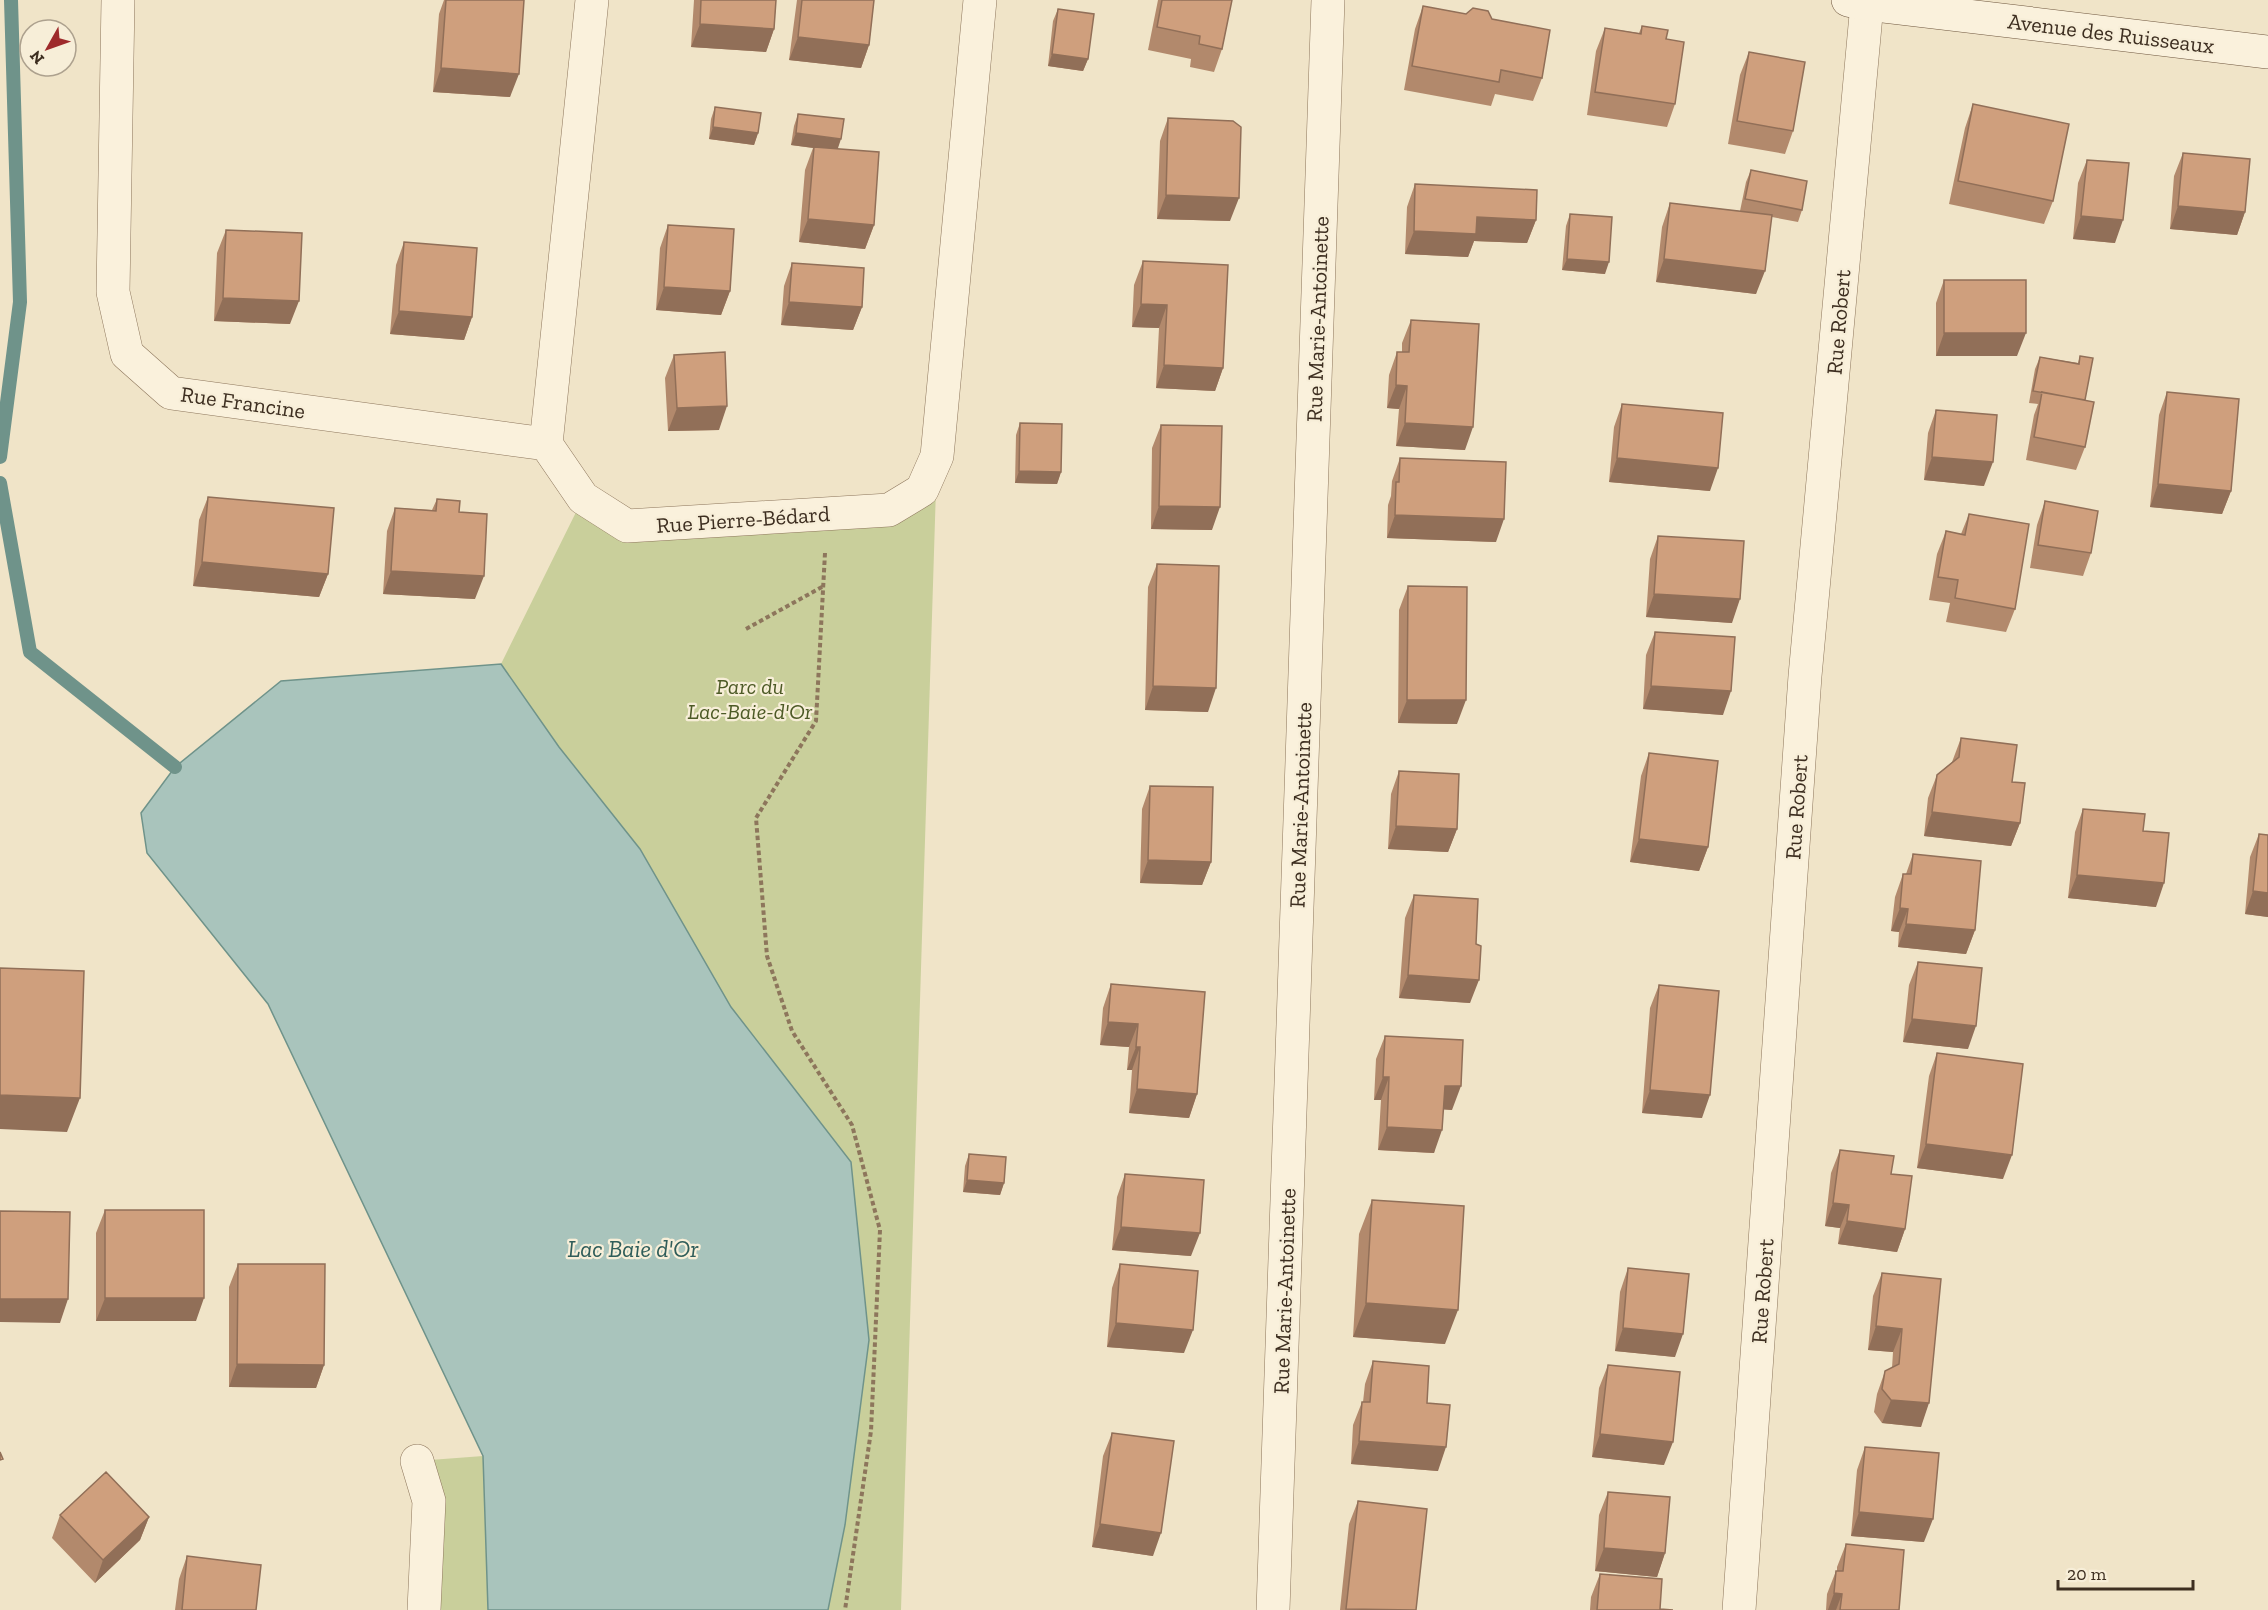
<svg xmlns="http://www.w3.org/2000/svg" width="2268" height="1610" font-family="'Zilla Slab',serif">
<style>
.green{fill:#c9cf9b}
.water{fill:#a9c4bc;stroke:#6f938a;stroke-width:1.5}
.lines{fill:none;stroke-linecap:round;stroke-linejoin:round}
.stream{stroke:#6f938a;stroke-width:14}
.street-casing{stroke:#8d765c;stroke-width:34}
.secondary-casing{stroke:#6f573f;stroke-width:34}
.path{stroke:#8d765c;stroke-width:4;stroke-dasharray:4.5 3;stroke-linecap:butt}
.street{stroke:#faf1dc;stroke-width:33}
.secondary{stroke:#faf1dc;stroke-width:33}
.wall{fill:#b2896c}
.shaded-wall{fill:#916f58}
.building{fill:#cf9f7d;stroke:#916f58;stroke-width:1.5}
.labels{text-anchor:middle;stroke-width:4.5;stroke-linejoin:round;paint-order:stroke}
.street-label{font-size:22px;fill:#3d2e20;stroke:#f7eed8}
.park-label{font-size:22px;font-style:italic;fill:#4d5a26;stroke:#f7eed8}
.water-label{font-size:24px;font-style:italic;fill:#2f5d5a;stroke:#f7eed8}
</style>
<rect width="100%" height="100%" fill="#f0e4c8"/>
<path class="green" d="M 937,456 L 901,1610 L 828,1610 L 845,1525 L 731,1007 L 640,849 L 559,747 L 501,664 L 583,498 L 627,526 L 889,510 Z
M 483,1456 L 488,1610 L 424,1610 L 417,1461 Z"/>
<path class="water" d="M 501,664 L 559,747 L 640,849 L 731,1007 L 851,1162 L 869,1340 L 845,1525 L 828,1610 L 488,1610 L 483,1456 L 268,1004 L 147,853 L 141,813 L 175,767 L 281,681 Z"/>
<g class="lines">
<path class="stream" d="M 0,457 L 20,302 L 11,0
M 0,483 L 30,652 L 175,767"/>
<g class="street-casing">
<path id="street" d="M 118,0 L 113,292 L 127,354 L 171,393 L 546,444
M 592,0 L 546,444 L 583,498 L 627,526 L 889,510 L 922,490 L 937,456 L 980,0
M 417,1461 L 429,1501 L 424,1610
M 1273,1610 L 1328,0
M 1739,1610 L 1805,676 L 1867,4 L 1866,0"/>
</g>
<g class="secondary-casing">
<path id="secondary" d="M 1848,0 L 1867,4 L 2268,52"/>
</g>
<path class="path" d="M 825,553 L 816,721 L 756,818 L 767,956 L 792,1031 L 852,1125 L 880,1230 L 871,1431 L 845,1610
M 746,629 L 822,587"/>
<use href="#street" class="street"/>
<use href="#secondary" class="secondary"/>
</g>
<path class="wall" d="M 444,0 L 524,0 L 510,97 L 433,92 L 439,14 Z
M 694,0 L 776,0 L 774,29 L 766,52 L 691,47 Z
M 797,0 L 874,0 L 869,45 L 861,68 L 789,60 Z
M 1158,0 L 1232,0 L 1222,49 L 1214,72 L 1190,67 L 1191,59 L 1148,50 Z
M 1423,6 L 1492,19 L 1542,78 L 1533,101 L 1495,94 L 1491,106 L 1404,90 L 1415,29 Z
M 1058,9 L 1088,59 L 1083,71 L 1048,66 L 1053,21 Z
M 1642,26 L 1666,39 L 1675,104 L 1667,127 L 1587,115 L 1596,51 L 1605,28 L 1639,33 Z
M 1749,52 L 1793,131 L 1785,154 L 1728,144 L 1740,75 Z
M 1973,104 L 2053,201 L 2044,224 L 1949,204 L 1965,128 Z
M 715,107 L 758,133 L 754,145 L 709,139 L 711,119 Z
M 798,114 L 838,149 L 874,225 L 865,249 L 799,242 L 805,170 L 813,148 L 791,145 L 794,126 Z
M 1168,118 L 1230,221 L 1157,219 L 1160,141 Z
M 2183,153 L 2245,212 L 2237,235 L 2170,229 L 2174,176 Z
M 2087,160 L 2115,243 L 2073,239 L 2078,183 Z
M 1751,170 L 1802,210 L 1798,222 L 1772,217 L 1756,294 L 1656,282 L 1662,227 L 1670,203 L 1740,211 L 1746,182 Z
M 1415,184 L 1536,220 L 1527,243 L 1474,241 L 1468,257 L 1405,254 L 1407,207 Z
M 1570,214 L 1605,274 L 1562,270 L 1566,226 Z
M 668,225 L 730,291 L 721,315 L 656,310 L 660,248 Z
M 226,230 L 290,324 L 214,321 L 217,253 Z
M 404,242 L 472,317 L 464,340 L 390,334 L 396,265 Z
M 1143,261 L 1223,368 L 1215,391 L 1156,388 L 1159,328 L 1132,327 L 1134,285 Z
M 792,263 L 862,307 L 853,330 L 781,325 L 784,286 Z
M 1944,280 L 2017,356 L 1936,356 L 1936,303 Z
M 1411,320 L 1465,450 L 1396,446 L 1399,409 L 1387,408 L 1389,375 L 1397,352 L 1402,352 L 1402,343 Z
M 674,355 L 719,430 L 668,431 L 665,378 Z
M 2080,356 L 2085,400 L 2085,447 L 2076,470 L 2026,460 L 2034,415 L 2038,404 L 2029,403 L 2035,369 L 2040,357 L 2078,363 Z
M 2167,392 L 2231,491 L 2222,514 L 2150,507 L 2159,415 Z
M 1622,404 L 1710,491 L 1609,482 L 1614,427 Z
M 1936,410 L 1984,486 L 1924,480 L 1928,433 Z
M 1020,423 L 1061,472 L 1057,484 L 1015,483 L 1016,435 Z
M 1161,425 L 1212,530 L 1151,529 L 1152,448 Z
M 1400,458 L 1496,542 L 1387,538 L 1388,505 L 1391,496 L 1392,481 Z
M 208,497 L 328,574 L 319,597 L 193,586 L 199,520 Z
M 437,499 L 475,599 L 383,594 L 387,531 L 395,508 L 432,510 Z
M 2045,501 L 2091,553 L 2083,576 L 2030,568 L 2037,525 Z
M 1969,514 L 2015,609 L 2006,632 L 1946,622 L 1950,603 L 1929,600 L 1937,554 L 1946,531 L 1961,534 Z
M 1658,536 L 1732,623 L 1646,617 L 1650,559 Z
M 1157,564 L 1208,712 L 1145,710 L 1148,587 Z
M 1408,586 L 1457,724 L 1398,723 L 1399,610 Z
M 1655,632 L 1723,715 L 1643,709 L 1646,655 Z
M 1961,738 L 2012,782 L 2020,823 L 2011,846 L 1924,836 L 1928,798 L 1937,775 L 1952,762 Z
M 1649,753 L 1708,847 L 1699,871 L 1630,862 L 1641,776 Z
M 1399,771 L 1457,829 L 1448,852 L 1388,849 L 1391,794 Z
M 1150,786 L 1211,862 L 1202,885 L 1140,883 L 1142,809 Z
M 2083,809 L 2143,831 L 2156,907 L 2068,898 L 2075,832 Z
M 2259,834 L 2268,835 L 2268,917 L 2245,914 L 2250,857 Z
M 1913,854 L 1975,930 L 1966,954 L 1898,947 L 1899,932 L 1891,931 L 1895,897 L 1903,874 L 1906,874 Z
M 1414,895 L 1476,944 L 1470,1003 L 1399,998 L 1405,918 Z
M 1918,962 L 1968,1049 L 1903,1042 L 1909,985 Z
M 1111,984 L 1197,1094 L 1189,1118 L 1129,1113 L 1132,1070 L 1127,1070 L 1129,1047 L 1100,1045 L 1103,1008 Z
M 1659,985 L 1702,1118 L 1642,1113 L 1650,1008 Z
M 1385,1036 L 1452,1110 L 1443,1109 L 1434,1153 L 1378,1150 L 1381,1100 L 1374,1100 L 1376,1059 Z
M 1937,1053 L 2003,1179 L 1917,1168 L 1929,1076 Z
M 1840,1150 L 1891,1174 L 1905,1229 L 1897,1252 L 1838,1244 L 1840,1228 L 1825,1226 L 1831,1173 Z
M 969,1154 L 1004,1183 L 1000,1195 L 963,1192 L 965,1166 Z
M 1125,1174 L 1191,1256 L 1112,1250 L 1117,1197 Z
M 1372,1200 L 1445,1344 L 1353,1337 L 1359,1234 Z
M 105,1210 L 196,1321 L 96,1321 L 96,1233 Z
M 238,1264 L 324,1365 L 316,1388 L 229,1387 L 229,1287 Z
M 1120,1264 L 1184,1353 L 1107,1347 L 1112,1288 Z
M 1628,1268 L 1675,1357 L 1615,1351 L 1620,1292 Z
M 1882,1273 L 1941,1279 L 1921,1427 L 1882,1423 L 1874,1412 L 1877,1394 L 1885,1371 L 1892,1368 L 1893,1352 L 1868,1350 L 1873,1296 Z
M 1373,1361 L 1438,1471 L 1351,1464 L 1353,1425 L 1362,1402 L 1363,1402 L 1365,1384 Z
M 1608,1365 L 1664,1465 L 1592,1457 L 1599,1388 Z
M 1112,1433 L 1153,1556 L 1092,1547 L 1103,1456 Z
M 1865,1447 L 1924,1542 L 1851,1536 L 1857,1470 Z
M 1608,1492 L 1665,1553 L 1657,1577 L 1595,1571 L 1599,1515 Z
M 1358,1501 L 1416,1610 L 1340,1610 L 1349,1524 Z
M 60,1515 L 149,1517 L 140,1540 L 95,1583 L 52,1538 Z
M 1846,1544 L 1899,1610 L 1826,1610 L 1827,1594 L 1836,1571 L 1837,1571 L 1837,1567 Z
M 187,1556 L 256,1610 L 175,1610 L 179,1579 Z
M 1600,1574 L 1660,1609 L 1673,1610 L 1590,1610 L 1591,1597 Z"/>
<path class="shaded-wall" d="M 700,24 L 774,29 L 766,52 L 691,47 Z
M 798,37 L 869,45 L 861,68 L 789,60 Z
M 1052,54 L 1088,59 L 1083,71 L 1048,66 Z
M 441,68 L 519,74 L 510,97 L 433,92 Z
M 713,127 L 758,133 L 754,145 L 709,139 Z
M 796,133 L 841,139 L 837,151 L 791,145 Z
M 1166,195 L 1239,198 L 1230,221 L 1157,219 Z
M 2178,206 L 2245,212 L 2237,235 L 2170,229 Z
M 2081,216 L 2123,220 L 2115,243 L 2073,239 Z
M 1477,217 L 1536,220 L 1527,243 L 1474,241 L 1468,257 L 1405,254 L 1414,231 Z
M 808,219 L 874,225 L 865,249 L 799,242 Z
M 1567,259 L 1609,262 L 1605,274 L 1562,270 Z
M 1664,259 L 1765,271 L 1756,294 L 1656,282 Z
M 664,287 L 730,291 L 721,315 L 656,310 Z
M 223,298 L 299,301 L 290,324 L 214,321 Z
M 789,302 L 862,307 L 853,330 L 781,325 Z
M 1141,304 L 1167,305 L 1159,328 L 1132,327 Z
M 399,311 L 472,317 L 464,340 L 390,334 Z
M 1944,333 L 2026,333 L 2017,356 L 1936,356 Z
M 1164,365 L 1223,368 L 1215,391 L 1156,388 Z
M 1396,385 L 1407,386 L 1399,409 L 1387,408 Z
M 727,406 L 719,430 L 668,431 L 677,408 Z
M 1405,423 L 1473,427 L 1465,450 L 1396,446 Z
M 1932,457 L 1993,462 L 1984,486 L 1924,480 Z
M 1617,458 L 1718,468 L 1710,491 L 1609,482 Z
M 1019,471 L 1061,472 L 1057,484 L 1015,483 Z
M 2158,484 L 2231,491 L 2222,514 L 2150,507 Z
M 1159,506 L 1220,507 L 1212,530 L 1151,529 Z
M 1395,515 L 1504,519 L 1496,542 L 1387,538 Z
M 202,562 L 328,574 L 319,597 L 193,586 Z
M 391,571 L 484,576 L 475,599 L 383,594 Z
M 1654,594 L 1740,599 L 1732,623 L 1646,617 Z
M 1153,686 L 1216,688 L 1208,712 L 1145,710 Z
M 1651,686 L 1731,691 L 1723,715 L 1643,709 Z
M 1407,700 L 1466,700 L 1457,724 L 1398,723 Z
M 1932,812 L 2020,823 L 2011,846 L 1924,836 Z
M 1396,826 L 1457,829 L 1448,852 L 1388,849 Z
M 1639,839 L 1708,847 L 1699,871 L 1630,862 Z
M 1148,860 L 1211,862 L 1202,885 L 1140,883 Z
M 2077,875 L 2164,883 L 2156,907 L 2068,898 Z
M 2253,891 L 2268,893 L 2268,917 L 2245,914 Z
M 1900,908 L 1908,909 L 1899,932 L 1891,931 Z
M 1906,924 L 1975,930 L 1966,954 L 1898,947 Z
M 1408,975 L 1479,980 L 1470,1003 L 1399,998 Z
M 1912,1019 L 1976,1026 L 1968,1049 L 1903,1042 Z
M 1108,1022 L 1138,1024 L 1129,1047 L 1100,1045 Z
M 1136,1047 L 1140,1047 L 1132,1070 L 1127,1070 Z
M 1383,1077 L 1389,1077 L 1381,1100 L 1374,1100 Z
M 1445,1086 L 1461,1086 L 1452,1110 L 1436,1109 Z
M 1137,1089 L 1197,1094 L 1189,1118 L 1129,1113 Z
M 1650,1090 L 1710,1095 L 1702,1118 L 1642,1113 Z
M 0,1095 L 80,1098 L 67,1132 L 0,1129 Z
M 1387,1127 L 1442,1130 L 1434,1153 L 1378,1150 Z
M 1926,1144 L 2012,1155 L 2003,1179 L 1917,1168 Z
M 967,1180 L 1004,1183 L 1000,1195 L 963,1192 Z
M 1833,1203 L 1849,1205 L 1840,1228 L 1825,1226 Z
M 1847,1221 L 1905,1229 L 1897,1252 L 1838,1244 Z
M 1121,1227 L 1200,1233 L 1191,1256 L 1112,1250 Z
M 105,1298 L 204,1298 L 196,1321 L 96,1321 Z
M 0,1299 L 68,1299 L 60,1323 L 0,1322 Z
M 1366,1303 L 1458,1310 L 1445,1344 L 1353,1337 Z
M 1116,1323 L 1193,1330 L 1184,1353 L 1107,1347 Z
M 1876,1326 L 1902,1329 L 1893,1352 L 1868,1350 Z
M 1623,1328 L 1683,1334 L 1675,1357 L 1615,1351 Z
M 237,1364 L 324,1365 L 316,1388 L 229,1387 Z
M 1891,1400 L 1929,1403 L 1921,1427 L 1882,1423 Z
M 1600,1434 L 1673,1442 L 1664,1465 L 1592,1457 Z
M 1359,1441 L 1446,1447 L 1438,1471 L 1351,1464 Z
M 1859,1512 L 1933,1519 L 1924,1542 L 1851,1536 Z
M 149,1517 L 140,1540 L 95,1583 L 103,1560 Z
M 1100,1524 L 1161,1533 L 1153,1556 L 1092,1547 Z
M 1604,1548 L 1665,1553 L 1657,1577 L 1595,1571 Z
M 1834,1593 L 1842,1594 L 1836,1610 L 1828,1610 Z"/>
<path class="building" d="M 446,0 L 524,0 L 519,74 L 441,68 Z
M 701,0 L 776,0 L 774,29 L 700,24 Z
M 802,0 L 874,0 L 869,45 L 798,37 Z
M 1162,0 L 1232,0 L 1222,49 L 1199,44 L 1200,36 L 1157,27 Z
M 1423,6 L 1466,14 L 1473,8 L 1488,11 L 1492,19 L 1550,30 L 1542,78 L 1501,70 L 1499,82 L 1412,66 Z
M 1058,9 L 1094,14 L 1088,59 L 1052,54 Z
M 1642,26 L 1668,30 L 1666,39 L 1684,42 L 1675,104 L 1595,92 L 1605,28 L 1641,34 Z
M 1749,52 L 1805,62 L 1793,131 L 1737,121 Z
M 1973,104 L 2069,124 L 2053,201 L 1958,181 Z
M 715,107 L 761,113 L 758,133 L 713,127 Z
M 798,114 L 844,119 L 841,139 L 796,133 Z
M 1168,118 L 1233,121 L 1241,127 L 1239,198 L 1166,195 Z
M 814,147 L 879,152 L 874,225 L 808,219 Z
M 2183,153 L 2250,159 L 2245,212 L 2178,206 Z
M 2087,160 L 2129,163 L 2123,220 L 2081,216 Z
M 1751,170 L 1807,181 L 1802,210 L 1745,199 Z
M 1415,184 L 1537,190 L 1536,220 L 1477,217 L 1476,234 L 1414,231 Z
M 1670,203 L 1772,215 L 1765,271 L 1664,259 Z
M 1570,214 L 1612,217 L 1609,262 L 1567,259 Z
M 668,225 L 734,229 L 730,291 L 664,287 Z
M 226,230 L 302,233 L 299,301 L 223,298 Z
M 404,242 L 477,248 L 472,317 L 399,311 Z
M 1143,261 L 1228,265 L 1223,368 L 1164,365 L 1167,305 L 1141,304 Z
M 792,263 L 864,268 L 862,307 L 789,302 Z
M 1944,280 L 2026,280 L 2026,333 L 1944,333 Z
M 1411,320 L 1479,324 L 1473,427 L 1405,423 L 1407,386 L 1396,385 L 1397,352 L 1409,352 Z
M 725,352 L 727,406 L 677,408 L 674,355 Z
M 2080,356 L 2093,358 L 2085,400 L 2033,391 L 2040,357 L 2079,364 Z
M 2042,392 L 2094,402 L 2085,447 L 2034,437 Z
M 2167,392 L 2239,399 L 2231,491 L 2158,484 Z
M 1622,404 L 1723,413 L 1718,468 L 1617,458 Z
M 1936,410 L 1997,415 L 1993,462 L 1932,457 Z
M 1020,423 L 1062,424 L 1061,472 L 1019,471 Z
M 1161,425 L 1222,426 L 1220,507 L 1159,506 Z
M 1400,458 L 1506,462 L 1504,519 L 1395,515 L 1396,482 L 1399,482 Z
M 208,497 L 334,508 L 328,574 L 202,562 Z
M 437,499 L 460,501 L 459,512 L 487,514 L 484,576 L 391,571 L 395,508 L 436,511 Z
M 2045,501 L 2098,511 L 2091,553 L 2038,545 Z
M 1969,514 L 2029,524 L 2015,609 L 1955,598 L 1958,580 L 1938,577 L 1946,531 L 1965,535 Z
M 1658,536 L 1744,541 L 1740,599 L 1654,594 Z
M 1157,564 L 1219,566 L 1216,688 L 1153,686 Z
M 1408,586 L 1467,587 L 1466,700 L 1407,700 Z
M 1655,632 L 1735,637 L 1731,691 L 1651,686 Z
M 1961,738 L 2017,745 L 2012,782 L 2025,783 L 2020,823 L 1932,812 L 1937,775 L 1959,757 Z
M 1649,753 L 1718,761 L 1708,847 L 1639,839 Z
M 1399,771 L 1459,774 L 1457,829 L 1396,826 Z
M 1150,786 L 1213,787 L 1211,862 L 1148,860 Z
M 2083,809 L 2145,814 L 2143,831 L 2169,833 L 2164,883 L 2077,875 Z
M 2259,834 L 2268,835 L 2268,893 L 2253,891 Z
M 1913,854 L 1981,861 L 1975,930 L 1906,924 L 1908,909 L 1900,908 L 1903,874 L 1911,874 Z
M 1414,895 L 1478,899 L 1476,944 L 1481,946 L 1479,980 L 1408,975 Z
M 1918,962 L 1982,968 L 1976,1026 L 1912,1019 Z
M 0,968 L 84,971 L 80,1098 L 0,1095 Z
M 1111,984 L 1205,992 L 1197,1094 L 1137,1089 L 1140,1047 L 1136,1047 L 1138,1024 L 1108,1022 Z
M 1659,985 L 1719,991 L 1710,1095 L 1650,1090 Z
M 1385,1036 L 1463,1040 L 1461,1086 L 1445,1086 L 1442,1130 L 1387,1127 L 1389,1077 L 1383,1077 Z
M 1937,1053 L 2023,1064 L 2012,1155 L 1926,1144 Z
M 1840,1150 L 1894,1156 L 1891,1174 L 1912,1176 L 1905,1229 L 1847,1221 L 1849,1205 L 1833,1203 Z
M 969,1154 L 1006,1157 L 1004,1183 L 967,1180 Z
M 1125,1174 L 1204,1180 L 1200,1233 L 1121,1227 Z
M 1372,1200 L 1464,1206 L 1458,1310 L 1366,1303 Z
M 105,1210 L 204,1210 L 204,1298 L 105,1298 Z
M 0,1211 L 70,1212 L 68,1299 L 0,1299 Z
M 238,1264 L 325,1264 L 324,1365 L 237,1364 Z
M 1120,1264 L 1198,1271 L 1193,1330 L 1116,1323 Z
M 1628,1268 L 1689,1274 L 1683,1334 L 1623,1328 Z
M 1882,1273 L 1941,1279 L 1929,1403 L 1891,1400 L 1882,1389 L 1885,1371 L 1899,1364 L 1902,1329 L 1876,1326 Z
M 1373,1361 L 1429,1366 L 1427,1403 L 1450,1405 L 1446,1447 L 1359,1441 L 1362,1402 L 1370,1402 Z
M 1608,1365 L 1680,1372 L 1673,1442 L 1600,1434 Z
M 1112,1433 L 1174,1441 L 1161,1533 L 1100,1524 Z
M 1865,1447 L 1939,1453 L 1933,1519 L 1859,1512 Z
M 0,1452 L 3,1459 L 0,1460 Z
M 106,1472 L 149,1517 L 103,1560 L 60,1515 Z
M 1608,1492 L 1670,1497 L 1665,1553 L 1604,1548 Z
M 1358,1501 L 1427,1509 L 1416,1610 L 1346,1609 Z
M 1846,1544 L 1904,1550 L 1899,1610 L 1840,1610 L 1842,1594 L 1834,1593 L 1836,1571 L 1843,1571 Z
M 187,1556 L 261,1565 L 256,1610 L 182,1610 Z
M 1600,1574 L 1662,1579 L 1660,1609 L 1673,1610 L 1597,1610 Z"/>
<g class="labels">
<g class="street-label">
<text transform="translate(2111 33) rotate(7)" y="8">Avenue des Ruisseaux</text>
<text transform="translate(1317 319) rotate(-88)" y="8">Rue Marie-Antoinette</text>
<text transform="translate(1838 322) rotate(-85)" y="8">Rue Robert</text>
<text transform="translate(243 402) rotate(8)" y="8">Rue Francine</text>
<text transform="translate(743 519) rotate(-4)" y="8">Rue Pierre-Bédard</text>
<text transform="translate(1300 805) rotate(-88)" y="8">Rue Marie-Antoinette</text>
<text transform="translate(1796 807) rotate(-86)" y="8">Rue Robert</text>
<text transform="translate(1284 1291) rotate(-88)" y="8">Rue Marie-Antoinette</text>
<text transform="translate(1762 1291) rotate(-86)" y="8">Rue Robert</text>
</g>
<g class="park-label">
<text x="750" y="694">Parc du<tspan x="750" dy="25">Lac-Baie-d'Or</tspan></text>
</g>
<g class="water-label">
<text x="633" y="1257">Lac Baie d'Or</text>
</g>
</g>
<g transform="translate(48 48) rotate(230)"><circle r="28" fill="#f7eed8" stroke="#ada18e" stroke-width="1.5"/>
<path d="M0-4.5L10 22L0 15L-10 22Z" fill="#9e2a2b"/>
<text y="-9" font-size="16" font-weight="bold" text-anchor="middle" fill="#3d2e20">N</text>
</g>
<path d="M2058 1580v9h135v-9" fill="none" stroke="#3d2e20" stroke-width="3"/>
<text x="2067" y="1580" font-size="18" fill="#3d2e20" stroke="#f7eed8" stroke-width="4.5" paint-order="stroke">20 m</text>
</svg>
